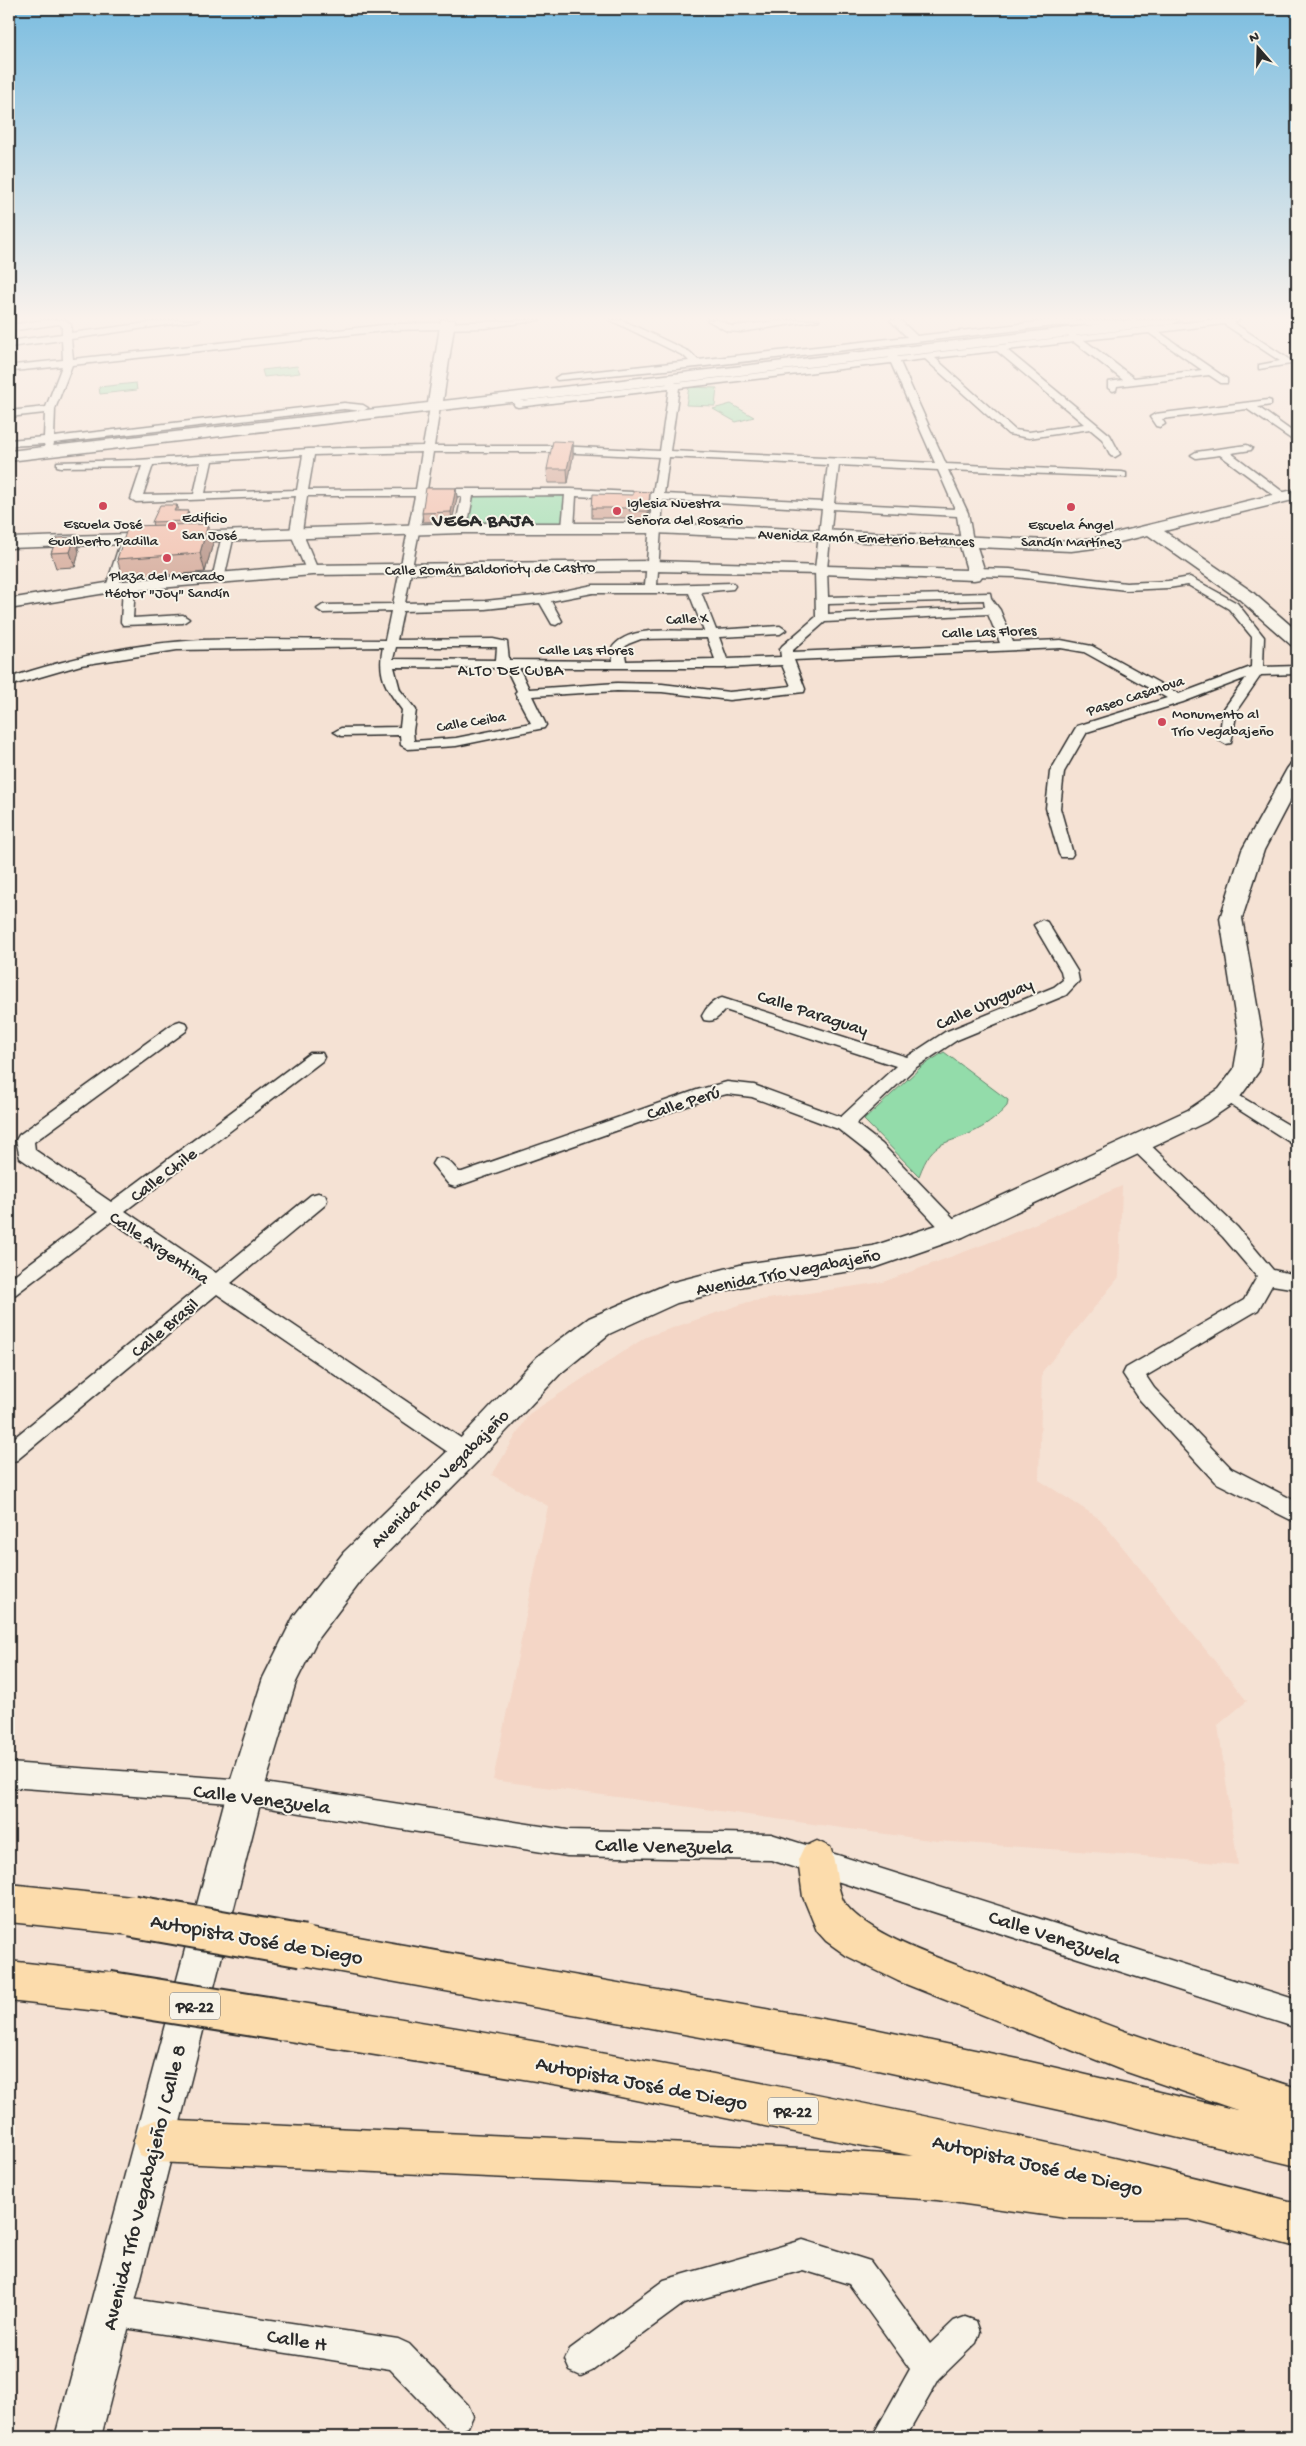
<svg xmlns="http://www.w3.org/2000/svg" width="1306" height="2446" font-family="'Gochi Hand',sans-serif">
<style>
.built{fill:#f4d6c6}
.green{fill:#93dcaa;stroke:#5f846a}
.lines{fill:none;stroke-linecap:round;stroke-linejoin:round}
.street-casing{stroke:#2b2b2b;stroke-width:3}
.secondary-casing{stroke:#2b2b2b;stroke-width:3}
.highway-casing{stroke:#2b2b2b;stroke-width:3}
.street{fill:#f7f3e8;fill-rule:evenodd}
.secondary{fill:#f7f3e8;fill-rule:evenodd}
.highway{fill:#fcdcac;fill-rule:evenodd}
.highway-bridge-casing{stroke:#2b2b2b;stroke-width:45;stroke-linecap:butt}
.highway-bridge{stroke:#fcdcac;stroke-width:41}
.wall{fill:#cfa08f;stroke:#2b2b2b}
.shaded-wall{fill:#a98274;stroke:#2b2b2b}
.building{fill:#f1baa6;stroke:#2b2b2b}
.poi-dot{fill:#d1495b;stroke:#f7f3e8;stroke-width:2}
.labels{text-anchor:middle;stroke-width:4;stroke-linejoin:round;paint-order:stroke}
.far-poi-label{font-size:15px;fill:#2b2b2b;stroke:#f7f3e8;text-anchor:start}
.far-street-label{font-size:15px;fill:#2b2b2b;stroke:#f7f3e8}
.far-neighbourhood-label{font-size:16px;letter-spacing:1px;fill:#2b2b2b;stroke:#f7f3e8}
.shield{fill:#f7f3e8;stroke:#686764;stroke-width:1}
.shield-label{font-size:16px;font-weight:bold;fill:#2b2b2b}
.street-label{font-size:18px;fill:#2b2b2b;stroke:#f7f3e8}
.far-district-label{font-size:19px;font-weight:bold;letter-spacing:1px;fill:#2b2b2b;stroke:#f7f3e8}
.near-street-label{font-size:21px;fill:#2b2b2b;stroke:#f7f3e8}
</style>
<rect width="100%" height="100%" fill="#f5e2d4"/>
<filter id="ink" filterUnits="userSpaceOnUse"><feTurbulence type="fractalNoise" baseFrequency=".02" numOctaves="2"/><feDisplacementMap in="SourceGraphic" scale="10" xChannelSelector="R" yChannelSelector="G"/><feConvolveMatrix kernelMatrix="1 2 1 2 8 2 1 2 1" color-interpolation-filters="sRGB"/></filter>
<g filter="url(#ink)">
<path class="built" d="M 1122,1186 L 1119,1277 L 1042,1372 L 1039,1480 L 1100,1519 L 1247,1701 L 1218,1725 L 1238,1865 L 1121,1854 L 937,1841 L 493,1780 L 548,1506 L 492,1475 L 529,1414 L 646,1337 L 748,1302 L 883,1282 L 1004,1237 Z"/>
<path class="green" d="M 297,366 L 300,373 L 264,377 L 262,370 Z
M 136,383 L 137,390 L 100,394 L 99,387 Z
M 689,387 L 717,388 L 715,406 L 686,405 Z
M 731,404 L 754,417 L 736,422 L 713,409 Z
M 471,494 L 569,494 L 566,527 L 465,527 Z
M 944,1052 L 1008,1100 L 1007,1106 C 998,1116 989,1124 977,1130 C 945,1147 934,1136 919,1176 L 864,1120 L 921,1067 Z"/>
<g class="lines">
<g class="street-casing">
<path id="street" d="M 45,320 L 66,320 L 71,325 L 71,333 L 171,320 L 199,320 L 71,339 L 73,359 L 393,324 L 540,320 L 486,328 L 393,330 L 72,365 L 55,409 L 54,437 L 344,403 L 363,405 L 368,408 L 363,411 L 344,409 L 54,443 L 53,447 L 45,447 L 44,444 L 9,446 L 9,440 L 44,437 L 45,413 L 9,417 L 9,411 L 46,407 L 62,366 L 14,371 L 9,368 L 14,365 L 63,360 L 62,340 L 9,347 L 9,341 L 62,334 L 62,326 L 59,324 L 9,331 L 9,325 Z
M 610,320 L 622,320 L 690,352 L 698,360 L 907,337 L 890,320 L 900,320 L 917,336 L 1053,320 L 1130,321 L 1126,324 L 1054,326 L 697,367 L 557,380 L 555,378 L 560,375 L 689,361 L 684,356 Z
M 707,320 L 719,320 L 732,326 L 789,320 L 819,320 L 741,332 L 727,331 Z
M 1208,320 L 1239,320 L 1234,323 L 1290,360 L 1296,360 L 1297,363 L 1259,369 L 1259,365 L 1280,361 L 1224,324 L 1159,332 L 1227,379 L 1227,383 L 1221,383 L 1209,375 L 1117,386 L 1116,390 L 1113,391 L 1108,388 L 1108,382 L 1123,380 L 1074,342 L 1007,350 L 1110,435 L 1120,454 L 1115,457 L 1111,456 L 1102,439 L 1090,429 L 1029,438 L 1008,434 L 925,359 L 900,362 L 946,464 L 1122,472 L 1126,473 L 1126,477 L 948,470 L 968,513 L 973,541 L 967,544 L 961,541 L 957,516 L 833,509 L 827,569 L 828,597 L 990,593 L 991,598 L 1000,610 L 1013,642 L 1061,640 L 1092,646 L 1179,694 L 1251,667 L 1252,637 L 1229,609 L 1188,585 L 1168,588 L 1126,590 L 1016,577 L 976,576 L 970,572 L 976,568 L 1010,569 L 1126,583 L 1168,581 L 1190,577 L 1237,603 L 1264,637 L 1263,667 L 1297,666 L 1297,674 L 1261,675 L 1237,710 L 1231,743 L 1226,744 L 1219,740 L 1223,710 L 1246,678 L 1183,702 L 1087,732 L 1064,772 L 1060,808 L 1073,854 L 1071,857 L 1061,857 L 1059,854 L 1046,808 L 1050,772 L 1075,729 L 1077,726 L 1167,698 L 1084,652 L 1061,648 L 794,660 L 805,689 L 804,692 L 729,700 L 662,692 L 617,691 L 532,696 L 546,725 L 544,728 L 456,746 L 408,749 L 401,745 L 400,735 L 341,736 L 334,732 L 341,728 L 400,727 L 402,710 C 386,689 377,675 383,647 L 177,650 L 81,665 L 9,686 L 9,678 C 71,657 137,643 202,640 C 263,638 324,640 385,640 L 391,611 L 323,613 L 317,609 L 323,605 L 393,604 L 415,496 L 307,496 L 302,532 L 318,570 L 312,574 L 306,570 L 290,532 L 296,496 L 136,502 L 131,499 L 142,466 L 61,467 L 57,466 L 57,462 L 137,460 L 309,449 L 423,446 L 430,407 L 435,404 L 440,407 L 434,446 L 557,446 L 660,451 L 669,389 L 518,407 L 515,406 L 510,398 L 515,395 L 521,401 L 667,384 L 664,380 L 669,377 L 676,383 L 889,358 L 887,354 L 892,351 L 898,357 L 1068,337 L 1072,333 L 1077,336 ZM 1149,333 L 1202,370 L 1134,378 L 1084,340 ZM 997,351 L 1084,424 L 1029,432 L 1015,430 L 935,358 ZM 891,363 L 935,463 L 670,451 L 679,388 ZM 422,452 L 416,489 L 308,490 L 314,455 ZM 433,452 L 557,452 L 659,457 L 653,493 L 571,489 L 427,489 ZM 303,455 L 297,490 L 205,493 L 212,461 ZM 669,457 L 828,465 L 823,502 L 664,494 ZM 201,462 L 194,494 L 143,495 L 153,465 ZM 839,465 L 938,470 L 955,509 L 834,503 ZM 565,495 L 562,528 L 568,531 L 574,528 L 576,496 L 652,500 L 645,585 L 593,585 L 544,595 L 485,601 L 405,603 L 426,496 L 462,496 L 455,528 L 461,531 L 467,528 L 473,496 ZM 663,500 L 822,509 L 815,569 L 816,617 L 782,646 L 780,649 L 781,657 L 727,659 L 719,637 L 780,634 L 786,630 L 780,626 L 716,630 L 701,592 L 733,589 L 735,586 L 733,583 L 657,585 ZM 593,593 L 689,593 L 704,631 C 676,632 629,624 612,648 L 613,661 L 509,660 L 507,642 L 493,639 L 397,640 L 403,611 L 485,609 L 540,603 L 552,624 L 556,625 L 562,621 L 551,601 ZM 984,600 L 985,607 L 828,614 L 828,604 ZM 988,614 L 1000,643 L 793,652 L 793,650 L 825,622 ZM 707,638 L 715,659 L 626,661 L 624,648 L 628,644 L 641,639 ZM 396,647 L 497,647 L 496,660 L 393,659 ZM 782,665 L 791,686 L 729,692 L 662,684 L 617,683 L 529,689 L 519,668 L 723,668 ZM 394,667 L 506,668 L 517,691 L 515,693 L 531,723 L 456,738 L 414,741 L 413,731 L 416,710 L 400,690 Z
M 1268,400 L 1271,401 L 1271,405 L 1258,407 L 1297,435 L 1297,443 L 1247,409 L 1162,419 L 1165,424 L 1160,427 L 1156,426 L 1150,417 L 1155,414 Z
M 1247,445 L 1252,448 L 1251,450 L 1231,453 L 1287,495 L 1287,499 L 1279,499 L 1220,455 L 1196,458 L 1191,455 L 1196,452 Z
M 228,532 L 234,535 L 224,579 L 218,583 L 212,579 L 222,535 Z
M 126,540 L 132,543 L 118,587 L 116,590 L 108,590 L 106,587 L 120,543 Z
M 129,582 L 135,586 L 133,618 L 183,615 L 189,619 L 183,623 L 123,625 L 121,622 L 123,586 Z
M 1042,920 L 1047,922 L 1077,971 L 1079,981 L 1066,995 L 957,1040 L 915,1068 L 856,1124 L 882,1144 L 960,1225 L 962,1230 L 960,1235 L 953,1237 L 946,1235 L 870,1154 L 838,1129 L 752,1097 L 727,1094 L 707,1099 L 455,1187 L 449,1185 L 432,1164 L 435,1159 C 447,1156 451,1164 459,1172 L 462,1172 L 697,1090 L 727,1082 L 754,1085 L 841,1117 L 896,1066 L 725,1010 C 718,1017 715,1023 704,1020 L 702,1016 C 706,1008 713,1000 722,998 L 907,1057 L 945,1032 L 1054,987 L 1063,980 L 1061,971 L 1034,925 Z
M 180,1021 L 186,1023 L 188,1027 L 186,1031 L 34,1142 L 35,1150 L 111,1202 L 310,1053 L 322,1053 L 324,1057 L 322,1061 L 125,1211 L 216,1273 L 311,1195 L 318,1193 L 325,1195 L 327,1200 L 325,1205 L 231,1283 L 474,1447 L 477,1453 L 474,1459 L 466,1462 L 458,1459 L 217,1294 L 17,1460 L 9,1463 L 9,1442 L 203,1284 L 112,1221 L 16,1294 L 9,1297 L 9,1279 L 98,1212 L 20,1158 L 16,1140 L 19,1135 L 174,1023 Z
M 1228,1089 L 1297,1130 L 1297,1144 L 1291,1143 L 1222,1099 L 1219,1095 L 1222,1091 Z
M 1138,1138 L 1144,1139 L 1237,1227 L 1273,1270 L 1297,1275 L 1297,1289 L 1272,1285 L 1258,1310 L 1146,1376 L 1154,1388 L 1231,1468 L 1297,1502 L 1297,1523 L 1215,1482 L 1140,1400 L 1123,1374 L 1126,1368 L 1244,1300 L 1257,1277 L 1223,1237 L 1132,1149 L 1129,1144 L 1132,1139 Z
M 9,1763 L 245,1780 L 567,1830 L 771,1834 L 1297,2000 L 1297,2028 L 771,1860 L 567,1856 L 245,1804 L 9,1787 Z
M 803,2240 L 870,2261 L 930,2344 L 954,2321 L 965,2317 L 976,2321 L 980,2332 L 976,2343 L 939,2379 L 906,2437 L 872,2437 L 910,2369 L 849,2284 L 803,2270 L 683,2304 L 592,2371 L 581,2376 L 570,2371 L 565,2360 L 570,2349 L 664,2280 Z
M 112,2296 L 398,2339 L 409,2344 L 468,2405 L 473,2416 L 468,2427 L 457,2432 L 446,2427 L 390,2369 L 112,2326 L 101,2322 L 97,2311 L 101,2300 Z"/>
</g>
<g class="secondary-casing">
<path id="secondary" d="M 441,320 L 455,320 L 443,401 L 1135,320 L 1179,320 L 1173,324 L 9,461 L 9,451 L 428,403 Z
M 1297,489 L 1297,499 L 1164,531 L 1251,591 L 1297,631 L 1297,646 L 1291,645 L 1239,599 L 1148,535 L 1095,548 L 1071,551 L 977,547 L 985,572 L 980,579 L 974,580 L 821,574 L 652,571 L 312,575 L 112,592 L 9,609 L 9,599 L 112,582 L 312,565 L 652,561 L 967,570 L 960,546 L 655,533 L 461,533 L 9,548 L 9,538 L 461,523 L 655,523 L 1071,541 L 1095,538 Z
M 1297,763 L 1297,787 L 1264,850 L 1242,918 L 1263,1040 L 1259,1071 L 1237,1101 L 1206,1122 L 963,1237 L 874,1268 L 744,1286 L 677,1303 L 609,1334 L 561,1373 L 477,1462 L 368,1572 L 318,1638 L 296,1682 L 263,1792 L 101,2437 L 55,2437 L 227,1792 L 263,1678 L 294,1616 L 344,1552 L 455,1444 L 539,1355 L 589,1318 L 670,1283 L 744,1264 L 873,1246 L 943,1223 L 1188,1110 L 1219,1089 L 1234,1069 L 1239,1040 L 1220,918 L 1242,850 L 1287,769 L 1290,765 Z"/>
</g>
<g class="highway-casing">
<path id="highway" d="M 817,1841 L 830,1847 C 837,1864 836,1892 846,1905 C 871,1937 945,1960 983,1975 C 1030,1994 1077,2014 1124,2031 C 1181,2051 1240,2069 1297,2088 L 1297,2166 L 1074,2113 L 850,2064 L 302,1965 L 288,1960 L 283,1946 L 288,1932 L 302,1927 L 850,2024 L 1018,2059 L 1237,2110 L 1124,2071 L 898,1981 L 847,1956 L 826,1941 L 817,1931 L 803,1897 L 798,1860 L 804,1847 Z
M 9,1884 L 132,1897 L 146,1902 L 151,1916 L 146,1930 L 132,1935 L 9,1922 Z
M 9,1961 L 107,1972 L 121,1978 L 127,1992 L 121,2006 L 107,2012 L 9,2001 Z
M 283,2000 C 624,2053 963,2117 1297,2203 L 1297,2247 L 1189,2219 L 1066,2218 L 937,2200 L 822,2192 L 155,2162 L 140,2156 L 134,2141 L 140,2126 L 155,2120 L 822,2150 L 914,2156 L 566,2086 L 283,2040 L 269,2034 L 263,2020 L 269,2006 Z"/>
</g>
<use href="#street" class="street"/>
<use href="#secondary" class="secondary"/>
<use href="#highway" class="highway"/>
<g class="highway-bridge-casing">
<path id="highway-bridge" d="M 132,1916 L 302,1946
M 107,1992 L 283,2020"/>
</g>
<use href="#highway-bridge" class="highway-bridge"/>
</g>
<path class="wall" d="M 573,442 L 573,456 L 568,483 L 548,483 L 547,469 Z
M 456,488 L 457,498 L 452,521 L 423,522 L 422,513 Z
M 650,502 L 648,521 L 629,521 L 629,518 L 592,518 L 592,508 Z
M 177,505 L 179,511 L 188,511 L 190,521 L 188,524 L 213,543 L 205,572 L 123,579 L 117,559 L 153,526 L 152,522 Z
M 75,537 L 79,552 L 75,567 L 56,568 L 51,553 Z"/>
<path class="shaded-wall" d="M 573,442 L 573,456 L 568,483 L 567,469 Z
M 456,488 L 457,498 L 452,521 L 451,512 Z
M 650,492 L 650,502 L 648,521 L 648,511 Z
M 177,505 L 180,514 L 174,511 Z
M 188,511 L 190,521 L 186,530 L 184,521 Z
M 208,524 L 213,543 L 205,572 L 200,553 Z
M 75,537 L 79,552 L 75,567 L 70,552 Z"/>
<path class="building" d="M 553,441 L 573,442 L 567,469 L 547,469 Z
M 426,488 L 456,488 L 451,512 L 422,513 Z
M 633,491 L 650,492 L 648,511 L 629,511 L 630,508 L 592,508 L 593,494 L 633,495 Z
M 160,505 L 177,505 L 174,511 L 188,511 L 184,521 L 152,522 Z
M 208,524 L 200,553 L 117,559 L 128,526 Z
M 75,537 L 70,552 L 51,553 L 57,538 Z"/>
</g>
<linearGradient id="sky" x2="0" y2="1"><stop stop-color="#7bbde0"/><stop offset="0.48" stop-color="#faf2ec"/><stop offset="1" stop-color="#faf2ec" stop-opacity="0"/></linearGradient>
<rect width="1306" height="663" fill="url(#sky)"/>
<g class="poi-dot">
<circle cx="103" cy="506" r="5"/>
<circle cx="1071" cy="507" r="5"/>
<circle cx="617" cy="511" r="5"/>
<circle cx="172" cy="526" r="5"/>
<circle cx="167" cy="558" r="5"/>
<circle cx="1162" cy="722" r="5"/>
</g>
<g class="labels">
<g class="far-poi-label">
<text x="627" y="507">Iglesia Nuestra<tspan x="627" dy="17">Señora del Rosario</tspan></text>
<text x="182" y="522">Edificio<tspan x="182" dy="17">San José</tspan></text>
<text x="103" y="528" text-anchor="middle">Escuela José<tspan x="103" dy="17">Gualberto Padilla</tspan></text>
<text x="1071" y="529" text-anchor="middle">Escuela Ángel<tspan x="1071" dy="17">Sandín Martínez</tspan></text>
<text x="167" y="580" text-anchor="middle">Plaza del Mercado<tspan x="167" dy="17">Héctor "Joy" Sandín</tspan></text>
<text x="1172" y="718">Monumento al<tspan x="1172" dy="17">Trío Vegabajeño</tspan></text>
</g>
<g class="far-street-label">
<text transform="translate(866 537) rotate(2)" y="5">Avenida Ramón Emeterio Betances</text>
<text transform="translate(490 568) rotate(-1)" y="5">Calle Román Baldorioty de Castro</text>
<text transform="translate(687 618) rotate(-3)" y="5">Calle X</text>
<text transform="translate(989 631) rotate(-2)" y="5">Calle Las Flores</text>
<text x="586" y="654">Calle Las Flores</text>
<text transform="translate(1135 695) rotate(-18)" y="5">Paseo Casanova</text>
<text transform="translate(471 721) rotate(-9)" y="5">Calle Ceiba</text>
</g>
<g class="far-neighbourhood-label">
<text x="511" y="675">ALTO DE CUBA</text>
</g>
<g class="shield">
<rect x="170" y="1992.5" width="50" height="27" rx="4"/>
<rect x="768" y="2097.5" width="50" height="27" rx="4"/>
</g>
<g class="shield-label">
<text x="195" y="2012">PR-22</text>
<text x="793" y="2117">PR-22</text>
</g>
<g class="street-label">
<text transform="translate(984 1003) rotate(-24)" y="6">Calle Uruguay</text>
<text transform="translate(813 1012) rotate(18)" y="6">Calle Paraguay</text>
<text transform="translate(683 1102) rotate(-18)" y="6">Calle Perú</text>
<text transform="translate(163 1174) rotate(-37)" y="6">Calle Chile</text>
<text transform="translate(160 1247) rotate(34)" y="6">Calle Argentina</text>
<text transform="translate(788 1271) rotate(-11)" y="6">Avenida Trío Vegabajeño</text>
<text transform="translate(164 1327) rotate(-40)" y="6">Calle Brasil</text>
<text transform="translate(439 1478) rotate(-45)" y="6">Avenida Trío Vegabajeño</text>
</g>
<g class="far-district-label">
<text x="483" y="526">VEGA BAJA</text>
</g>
<g class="near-street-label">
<text transform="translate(262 1798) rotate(7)" y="7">Calle Venezuela</text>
<text transform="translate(664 1845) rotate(1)" y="7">Calle Venezuela</text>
<text transform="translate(1055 1936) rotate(18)" y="7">Calle Venezuela</text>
<text transform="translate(257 1938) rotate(10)" y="7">Autopista José de Diego</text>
<text transform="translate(642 2082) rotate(11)" y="7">Autopista José de Diego</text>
<text transform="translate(1038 2164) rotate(13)" y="7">Autopista José de Diego</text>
<text transform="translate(143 2187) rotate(-76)" y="7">Avenida Trío Vegabajeño / Calle 8</text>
<text transform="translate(297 2339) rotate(9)" y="7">Calle H</text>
</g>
</g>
<rect width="1306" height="2446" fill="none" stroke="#f7f3e8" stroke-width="30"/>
<rect x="15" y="15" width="1276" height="2416" fill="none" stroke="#2b2b2b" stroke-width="2" filter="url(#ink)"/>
<g transform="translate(1258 48) rotate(340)" stroke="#f7f3e8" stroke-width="4" paint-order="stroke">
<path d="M0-4L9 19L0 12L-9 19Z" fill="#2b2b2b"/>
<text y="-8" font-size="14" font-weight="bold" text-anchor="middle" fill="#2b2b2b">N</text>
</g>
</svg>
